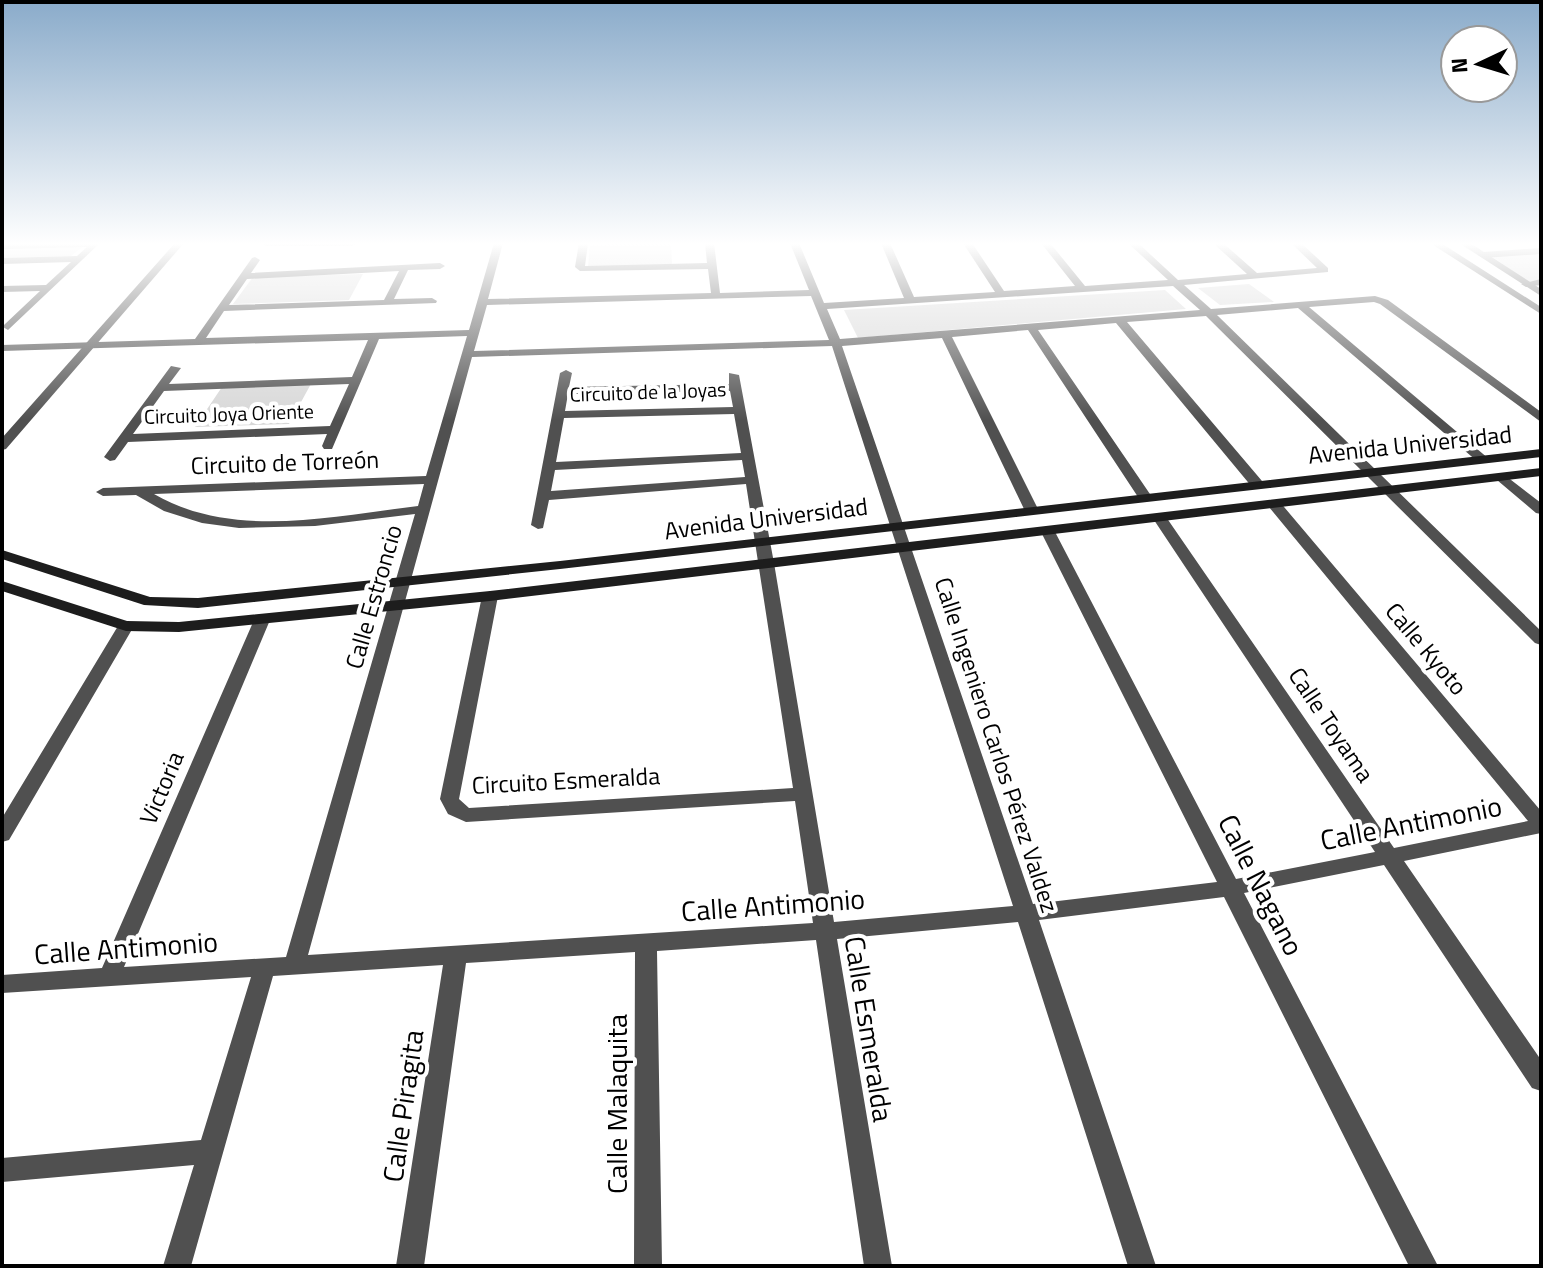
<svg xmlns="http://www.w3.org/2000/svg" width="1543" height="1268" font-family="'Titillium Web',sans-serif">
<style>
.green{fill:#d7d7d7}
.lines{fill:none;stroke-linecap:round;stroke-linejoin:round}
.minor{fill:#505050;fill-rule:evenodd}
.tertiary{fill:#505050;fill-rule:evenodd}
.secondary{fill:#1d1d1d;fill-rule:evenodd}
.labels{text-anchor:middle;stroke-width:8;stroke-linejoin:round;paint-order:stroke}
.far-street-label{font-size:20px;fill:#000;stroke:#fff}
.street-label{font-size:24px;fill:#000;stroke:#fff}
.near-street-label{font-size:28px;fill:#000;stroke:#fff}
</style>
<rect width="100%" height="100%" fill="#fff"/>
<path class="green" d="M 671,243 L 672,264 L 588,267 L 590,245 Z
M 82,247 L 71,256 L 2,258 L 2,249 Z
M 1541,253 L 1541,281 L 1528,282 L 1491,256 Z
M 363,274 L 349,300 L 233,304 L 253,277 Z
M 1249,284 L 1274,302 L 1220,305 L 1198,288 Z
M 1165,290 L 1186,309 L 858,338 L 844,310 Z
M 312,382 L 289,424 L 195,427 L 224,384 Z"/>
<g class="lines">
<path class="minor" d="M 2,243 L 100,243 L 8,330 L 3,327 L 4,325 L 40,291 L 2,292 L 2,286 L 46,285 L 71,262 L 2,264 L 2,258 L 77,256 L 87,247 L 2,249 Z
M 262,243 L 356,243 L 352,246 L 266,246 Z
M 494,243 L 503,243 L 488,299 L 711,293 L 708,269 L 580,271 L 575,267 L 579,243 L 588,243 L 585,266 L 707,263 L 705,243 L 714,243 L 720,293 L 809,290 L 790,243 L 799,243 L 824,303 L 904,298 L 881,243 L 890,243 L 914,297 L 995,292 L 963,243 L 972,243 L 1004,291 L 1075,286 L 1041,243 L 1050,243 L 1085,286 L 1168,280 L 1128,243 L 1138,243 L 1178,280 L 1247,274 L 1213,243 L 1223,243 L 1257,273 L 1317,268 L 1291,243 L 1301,243 L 1328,268 L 1328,272 L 1184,285 L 1211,309 L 1375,296 L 1388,300 L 1541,412 L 1541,422 L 1380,304 L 1374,302 L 1309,307 L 1489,459 L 1483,463 L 1478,462 L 1298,308 L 1217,315 L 1541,631 L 1541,645 L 1535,643 L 1206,316 L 1127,322 L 1262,481 L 1262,487 L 1252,487 L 1116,323 L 1038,330 L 1152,497 L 1145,501 L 1138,497 L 1028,330 L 952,337 L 1038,509 L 1031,513 L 1024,509 L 942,338 L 842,346 L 1033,904 L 1217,882 L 1040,530 L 1047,526 L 1054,530 L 1236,879 L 1375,852 L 1152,517 L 1159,513 L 1164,514 L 1394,848 L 1528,821 L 1269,507 L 1269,501 L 1279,501 L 1541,811 L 1541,833 L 1404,861 L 1541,1060 L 1541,1091 L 1532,1088 L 1384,865 L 1244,893 L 1438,1266 L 1409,1266 L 1224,897 L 1039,920 L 1156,1266 L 1128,1266 L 1018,922 L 837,939 L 892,1266 L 864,1266 L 816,940 L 657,951 L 662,1266 L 634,1266 L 635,952 L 466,963 L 424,1266 L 396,1266 L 443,965 L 273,976 L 191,1266 L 163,1266 L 194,1165 L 2,1182 L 2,1158 L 201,1140 L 251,977 L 2,993 L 2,975 L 102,968 L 254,620 L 262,615 L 270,620 L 124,967 L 286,957 L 415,514 L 315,526 L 239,528 L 202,523 L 164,511 L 136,495 L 103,496 L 96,492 L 103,488 L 426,476 L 467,336 L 379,339 L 332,449 L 324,449 L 322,446 L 327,434 L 128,442 L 115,460 L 110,461 L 104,457 L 171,366 L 181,368 L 169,384 L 352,377 L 368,340 L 2,351 L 2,345 L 195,339 L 252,258 L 255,257 L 260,260 L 251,273 L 440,263 L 445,266 L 440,269 L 408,270 L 394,299 L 432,298 L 437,301 L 436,303 L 224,311 L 206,338 L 469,330 ZM 399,271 L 384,300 L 229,305 L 247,279 ZM 1173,286 L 1200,310 L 840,339 L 827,309 ZM 811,296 L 829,340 L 474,351 L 487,305 ZM 832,346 L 1013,906 L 834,922 L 774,563 L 739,375 L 729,373 L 729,384 L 569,387 L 572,373 L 566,370 L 560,373 L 531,525 L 538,529 L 543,528 L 549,500 L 746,484 L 793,788 L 469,808 L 459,799 L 498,596 L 490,591 L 482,596 L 440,799 L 448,814 L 466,822 L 795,801 L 813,923 L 308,955 L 472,357 ZM 349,384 L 330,426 L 133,434 L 164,391 ZM 730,391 L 733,407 L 565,411 L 568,394 ZM 734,414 L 741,453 L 556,462 L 564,418 ZM 742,460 L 745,477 L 551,491 L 555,470 ZM 424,484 L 418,506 C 332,516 233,540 154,494 Z
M 1541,248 L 1541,254 L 1483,258 L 1478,255 L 1483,252 Z
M 1541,279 L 1541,285 L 1526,287 L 1521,284 Z
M 1502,473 L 1541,503 L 1541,514 L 1536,513 L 1497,480 L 1495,477 Z
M 126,621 L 134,626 L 9,840 L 2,842 L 2,818 L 118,626 Z"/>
<path class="tertiary" d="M 175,243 L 184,243 L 6,449 L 2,450 L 2,438 Z
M 1430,243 L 1441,243 L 1541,307 L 1541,314 Z
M 1459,243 L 1470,243 L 1541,289 L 1541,296 Z"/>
<path class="secondary" d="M 1541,449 L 1541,457 L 560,569 L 198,608 L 144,605 L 2,559 L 2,550 L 150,597 L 198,598 L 560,561 Z
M 1541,468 L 1541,476 L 490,601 L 179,632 L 126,631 L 2,591 L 2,581 L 127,621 L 179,622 L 490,591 Z"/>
</g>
<linearGradient id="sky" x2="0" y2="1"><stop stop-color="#8aabca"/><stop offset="0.58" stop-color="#fff"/><stop offset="1" stop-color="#fff" stop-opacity="0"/></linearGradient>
<rect width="1543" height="421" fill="url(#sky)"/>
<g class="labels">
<g class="far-street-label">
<text transform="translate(648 392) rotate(-2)" y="7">Circuito de la Joyas</text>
<text transform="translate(229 414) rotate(-2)" y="7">Circuito Joya Oriente</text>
</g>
<g class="street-label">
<text transform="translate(1410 445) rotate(-6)" y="8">Avenida Universidad</text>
<text transform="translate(285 463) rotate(-2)" y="8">Circuito de Torreón</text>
<text transform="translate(766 519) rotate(-7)" y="8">Avenida Universidad</text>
<text transform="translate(374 597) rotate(-74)" y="8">Calle Estroncio</text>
<text transform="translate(1426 649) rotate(50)" y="8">Calle Kyoto</text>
<text transform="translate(1331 725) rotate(56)" y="8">Calle Toyama</text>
<text transform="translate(996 745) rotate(72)" y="8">Calle Ingeniero Carlos Pérez Valdez</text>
<text transform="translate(566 781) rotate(-3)" y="8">Circuito Esmeralda</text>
<text transform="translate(162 788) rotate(-67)" y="8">Victoria</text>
</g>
<g class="near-street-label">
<text transform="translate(1411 823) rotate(-11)" y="10">Calle Antimonio</text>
<text transform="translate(1261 885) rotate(63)" y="10">Calle Nagano</text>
<text transform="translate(773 905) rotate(-4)" y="10">Calle Antimonio</text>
<text transform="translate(126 948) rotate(-4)" y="10">Calle Antimonio</text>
<text transform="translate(869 1029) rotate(81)" y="10">Calle Esmeralda</text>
<text transform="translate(617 1104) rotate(-90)" y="10">Calle Malaquita</text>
<text transform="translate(403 1106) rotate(-82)" y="10">Calle Piragita</text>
</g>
</g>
<rect width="1543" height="1268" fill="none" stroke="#000000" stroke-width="8"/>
<g transform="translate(1479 64) rotate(266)"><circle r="38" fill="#ffffff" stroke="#999999" stroke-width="2"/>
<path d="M0-6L14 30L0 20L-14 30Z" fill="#000000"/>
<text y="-12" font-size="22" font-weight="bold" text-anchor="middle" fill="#000000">N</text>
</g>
</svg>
